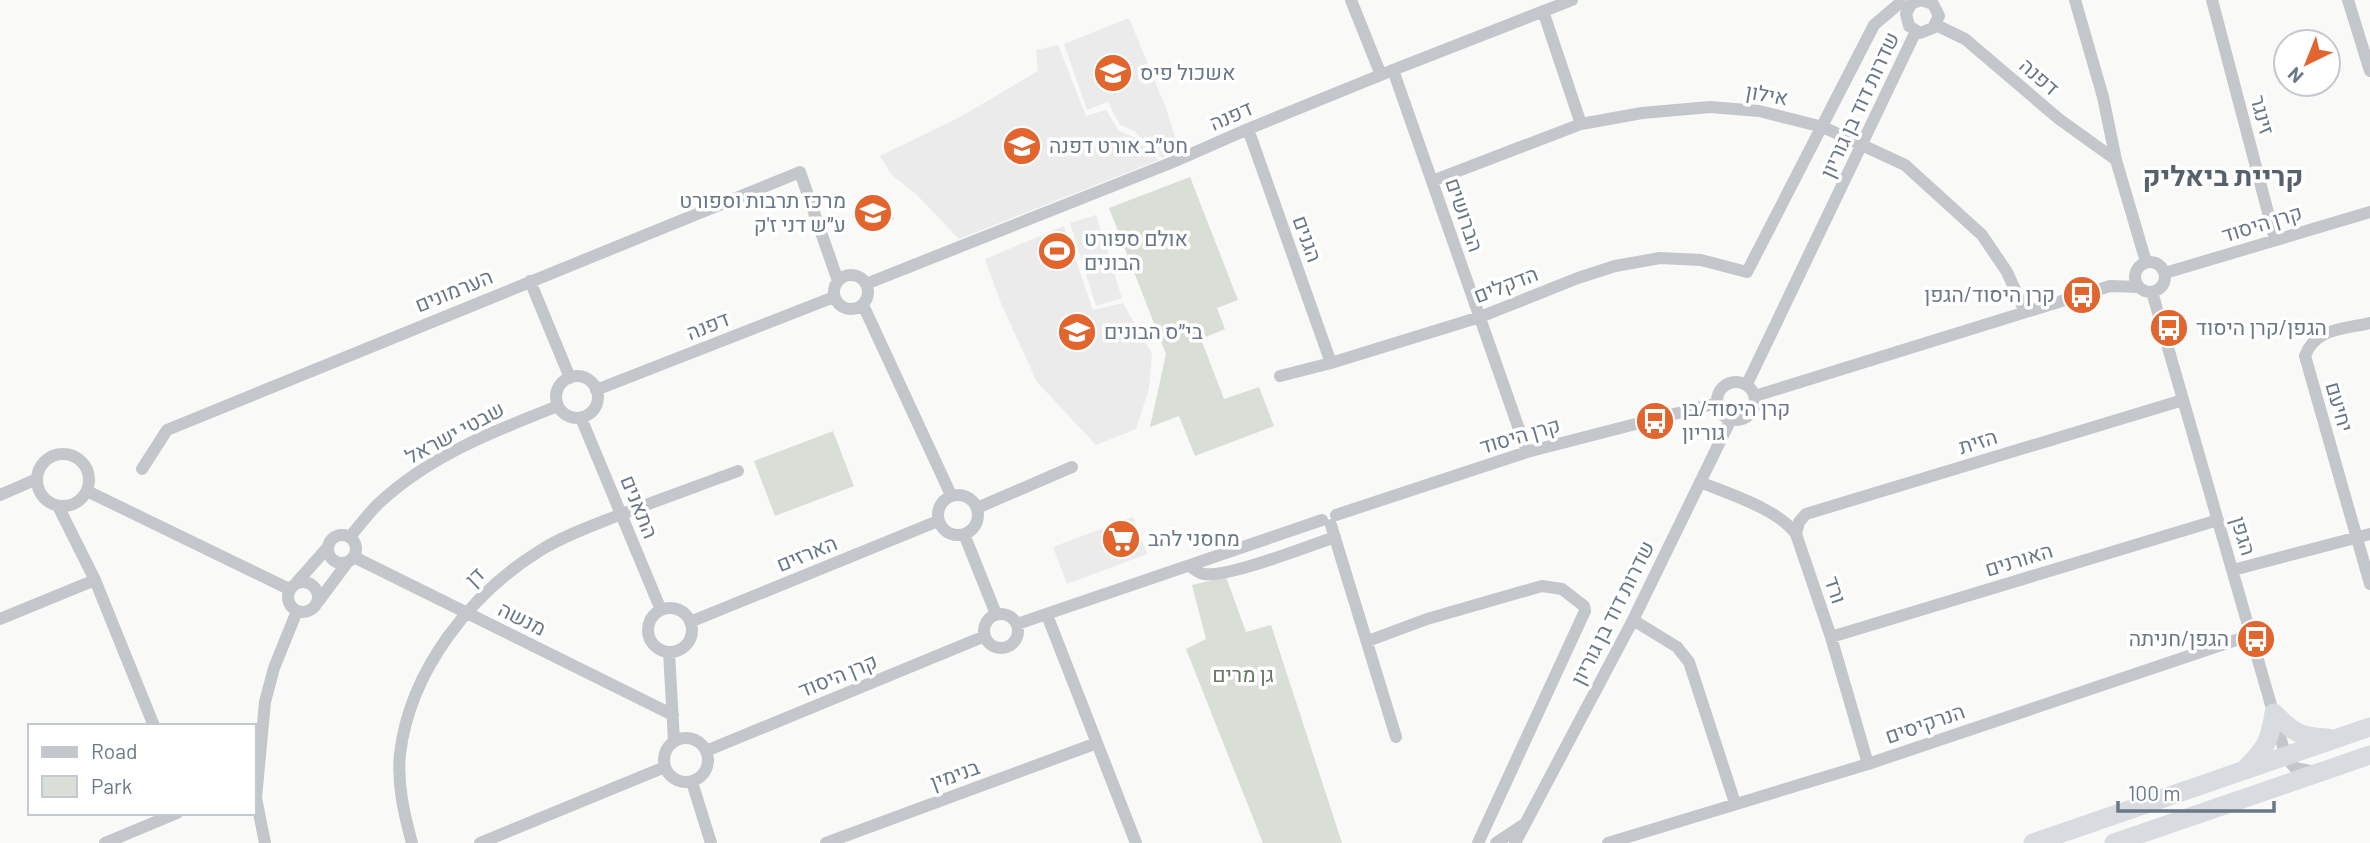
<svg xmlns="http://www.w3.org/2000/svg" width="2370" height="843" font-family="Barlow,Heebo,sans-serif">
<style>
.built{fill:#eaebea}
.park{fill:#d9ded6}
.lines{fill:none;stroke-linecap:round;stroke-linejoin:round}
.minor{stroke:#c3c6cb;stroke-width:12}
.highway{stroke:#d8dce0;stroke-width:19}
.labels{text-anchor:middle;stroke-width:7;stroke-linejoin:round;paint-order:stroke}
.poi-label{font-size:21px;fill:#697888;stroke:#fff;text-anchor:start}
.street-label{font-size:21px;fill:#697888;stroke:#fff}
.park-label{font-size:21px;fill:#667a64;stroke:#fff}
.district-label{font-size:28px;font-weight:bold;fill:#57626d;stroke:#fff}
</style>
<rect width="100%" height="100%" fill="#f9faf7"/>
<path class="built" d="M 1129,18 L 1166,108 L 1178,147 L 1162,158 L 1134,131 L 1120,125 L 1108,102 L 1087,110 L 1064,44 Z
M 1058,45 L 1086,116 L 1106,110 L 1119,131 L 1134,137 L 1159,160 L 959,239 L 916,194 L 891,174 L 880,156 L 962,116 L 1038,71 L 1036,50 Z
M 1096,215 L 1122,298 L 1096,306 L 1070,223 Z
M 1064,226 L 1093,310 L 1123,303 L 1152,354 L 1149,389 L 1136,429 L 1096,445 L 1037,382 L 1000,301 L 985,259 Z
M 1133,517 L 1147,554 L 1067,584 L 1053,547 Z"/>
<path class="park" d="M 1190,177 L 1238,300 L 1217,308 L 1225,329 L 1201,339 L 1224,399 L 1259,387 L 1274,426 L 1195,456 L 1179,416 L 1150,427 L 1166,354 L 1109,208 Z
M 886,202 L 894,219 L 868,231 L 860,214 Z
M 1062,230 L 1075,263 L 1053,272 L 1039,239 Z
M 833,431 L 854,486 L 775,516 L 754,461 Z
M 1226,577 L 1246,632 L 1271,625 L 1342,843 L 1263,843 L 1186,649 L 1206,639 L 1192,585 Z"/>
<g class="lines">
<path class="minor" d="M 1351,0 L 1381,75
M 1921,0 L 1911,4 L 1906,14 L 1909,26 L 1920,33 L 1933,28 L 1939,16 L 1933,4 L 1922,0
M 2075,0 L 2103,97 L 2116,160 L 2146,262
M 2212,0 L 2275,239
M 2348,0 L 2370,71
M 1543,11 L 1581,124
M 1936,25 L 1965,39 L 2059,119 L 2116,160
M 1393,70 L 1527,452
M 1248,129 L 1331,363
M 1432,181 L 1581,124 L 1642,113 L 1710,107 L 1759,111 L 1823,127 L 1905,165 L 1982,235 L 2007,272 L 2025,312
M2135 277a15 15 0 1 1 30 0a15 15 0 1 1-30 0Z
M 2165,273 L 2370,212
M834 292a17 17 0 1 1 34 0a17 17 0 1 1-34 0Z
M 530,281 L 570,378
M 866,284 L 1173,162 L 1248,129 L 1393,70 L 1572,0
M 2152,292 L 2286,757 L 2295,768 L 2315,772
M 863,305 L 951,495
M 2370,323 C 2344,329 2315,328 2305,356 L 2370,584
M 1280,376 L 1331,363 L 1480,317 L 1578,278 L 1615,266 L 1660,258 L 1701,260 L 1747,272 L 1874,25 L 1900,3
M556 397a21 21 0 1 1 42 0a21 21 0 1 1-42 0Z
M1717 401a19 19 0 1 1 38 0a19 19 0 1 1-38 0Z
M 1747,384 L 1916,31
M 596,390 L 834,297
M 1755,396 L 2110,286 L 2139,287
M 581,418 L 661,610
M37 480a26 26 0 1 1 52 0a26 26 0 1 1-52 0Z
M 142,469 L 167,430 L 800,172 L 838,281
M 1700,482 C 1729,494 1778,509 1796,534 L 1831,637 L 1868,764
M 87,491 L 289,589
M938 515a20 20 0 1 1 40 0a20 20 0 1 1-40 0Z
M 0,495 L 37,479
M 977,508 L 1072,467
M 1336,515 L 1527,452 L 1717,403
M 1331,525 L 1396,737
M 964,534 L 996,614
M 1796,534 L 1799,522 L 1806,514 L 2183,400
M328 549a14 14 0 1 1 28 0a14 14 0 1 1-28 0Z
M 350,537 C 359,526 368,514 378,504 C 429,456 494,431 558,406
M 354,557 L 673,715
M 1190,566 C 1195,570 1198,573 1204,574 C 1227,578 1309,546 1335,537
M 2233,570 L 2370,534
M 95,580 L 154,726
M288 597a15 15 0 1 1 30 0a15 15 0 1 1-30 0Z
M 297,582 L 328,547
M 318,602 L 347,563
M648 630a22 22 0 1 1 44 0a22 22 0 1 1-44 0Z
M984 631a17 17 0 1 1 34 0a17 17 0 1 1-34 0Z
M 1047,615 L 1136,843
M 0,619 L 95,580 L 58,506
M 1633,620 L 1677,647 L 1689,662 L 1735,803
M 690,622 L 938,521
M 1017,624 L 1322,520
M 1831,637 L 2218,520
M 1368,641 L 1427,619 L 1542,586 L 1562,589 L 1584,606 L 1585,611 L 1478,843
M 669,652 L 674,741
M664 760a22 22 0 1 1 44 0a22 22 0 1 1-44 0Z
M 706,751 L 985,636
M 692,782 L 711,843
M 105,843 L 177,813
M 265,843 L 256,798 L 265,702 L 274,668 L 297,611
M 412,843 C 404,814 397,784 400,754 C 410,670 471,593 541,550 C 562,537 586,528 609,519 C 652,502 695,487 738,471
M 480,843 L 665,767
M 826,843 L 1097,743
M 1496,843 L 1523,825
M 1515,843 L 1633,620 L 1731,419
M 1608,843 L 1868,764 L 2251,635"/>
<path class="highway" d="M 2274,713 C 2294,733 2300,737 2328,738
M 2247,767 C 2266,748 2270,740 2274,713
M 2033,843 L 2370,727
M 2114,843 L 2370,755"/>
</g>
<defs>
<g id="school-disc" transform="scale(2.0125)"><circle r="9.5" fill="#e3652e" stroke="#fff"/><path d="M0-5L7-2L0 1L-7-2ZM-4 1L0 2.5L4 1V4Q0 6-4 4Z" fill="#fff"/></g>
<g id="stadium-disc" transform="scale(2.0125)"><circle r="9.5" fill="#e3652e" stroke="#fff"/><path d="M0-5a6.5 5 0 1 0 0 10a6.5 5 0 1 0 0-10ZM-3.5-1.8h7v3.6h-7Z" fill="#fff"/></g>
<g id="bus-disc" transform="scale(2.0125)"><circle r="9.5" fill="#e3652e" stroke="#fff"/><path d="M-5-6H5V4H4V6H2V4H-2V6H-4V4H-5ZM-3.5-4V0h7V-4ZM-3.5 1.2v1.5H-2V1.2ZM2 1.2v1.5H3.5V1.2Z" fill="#fff"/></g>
<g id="supermarket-disc" transform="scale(2.0125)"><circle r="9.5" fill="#e3652e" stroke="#fff"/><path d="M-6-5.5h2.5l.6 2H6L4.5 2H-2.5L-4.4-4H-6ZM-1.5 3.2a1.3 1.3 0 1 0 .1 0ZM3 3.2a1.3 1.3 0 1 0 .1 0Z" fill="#fff"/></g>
</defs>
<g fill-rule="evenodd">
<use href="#school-disc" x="1113" y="73"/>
<use href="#school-disc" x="1022" y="146"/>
<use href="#school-disc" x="873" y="213"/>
<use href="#stadium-disc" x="1057" y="251"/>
<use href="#bus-disc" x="2082" y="295"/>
<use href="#bus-disc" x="2169" y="328"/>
<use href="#school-disc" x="1077" y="332"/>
<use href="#bus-disc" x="1655" y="421"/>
<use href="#supermarket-disc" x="1121" y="539"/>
<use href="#bus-disc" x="2256" y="639"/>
</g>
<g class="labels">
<g class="poi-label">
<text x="1140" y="80">אשכול פיס</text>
<text x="1049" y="153">חט״ב אורט דפנה</text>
<text x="846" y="208" text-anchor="end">מרכז תרבות וספורט<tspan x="846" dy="24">ע״ש דני ז'ק</tspan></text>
<text x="1084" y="246">אולם ספורט<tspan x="1084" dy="24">הבונים</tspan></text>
<text x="2055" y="302" text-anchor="end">קרן היסוד/הגפן</text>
<text x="2196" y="335">הגפן/קרן היסוד</text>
<text x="1104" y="339">בי״ס הבונים</text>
<text x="1682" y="416">קרן היסוד/בן<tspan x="1682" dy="24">גוריון</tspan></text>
<text x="1148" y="546">מחסני להב</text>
<text x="2229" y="646" text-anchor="end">הגפן/חניתה</text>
</g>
<g class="street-label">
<text transform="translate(2039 77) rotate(41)" y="7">דפנה</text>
<text transform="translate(1767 95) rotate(10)" y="7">אילון</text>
<text transform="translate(1860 105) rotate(-65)" y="7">שדרות דוד בן גוריון</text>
<text transform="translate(2262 115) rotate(75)" y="7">זינגר</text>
<text transform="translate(1231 116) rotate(-23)" y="7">דפנה</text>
<text transform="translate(1464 215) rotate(71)" y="7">הברושים</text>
<text transform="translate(2262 224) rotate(-17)" y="7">קרן היסוד</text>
<text transform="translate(1307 239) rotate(70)" y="7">הגנים</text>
<text transform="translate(1506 285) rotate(-21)" y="7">הדקלים</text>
<text transform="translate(454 291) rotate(-22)" y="7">הערמונים</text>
<text transform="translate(708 326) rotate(-21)" y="7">דפנה</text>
<text transform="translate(2339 407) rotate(74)" y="7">יחיעם</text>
<text transform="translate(455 433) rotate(-28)" y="7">שבטי ישראל</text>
<text transform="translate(1520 436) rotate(-16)" y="7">קרן היסוד</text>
<text transform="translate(1978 442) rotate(-17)" y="7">הזית</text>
<text transform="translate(639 507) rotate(68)" y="7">התאנים</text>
<text transform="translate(2243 536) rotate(73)" y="7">הגפן</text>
<text transform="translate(807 554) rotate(-22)" y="7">הארזים</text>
<text transform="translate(2019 560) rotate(-17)" y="7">האורנים</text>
<text transform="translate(475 577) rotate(-44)" y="7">דן</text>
<text transform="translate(1835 590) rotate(71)" y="7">ורד</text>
<text transform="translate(1613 613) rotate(-63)" y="7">שדרות דוד בן גוריון</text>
<text transform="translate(522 619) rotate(26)" y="7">מנשה</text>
<text transform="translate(838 676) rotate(-22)" y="7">קרן היסוד</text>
<text transform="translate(1925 724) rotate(-19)" y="7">הנרקיסים</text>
<text transform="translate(955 775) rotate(-20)" y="7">בנימין</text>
</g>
<g class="park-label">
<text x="1243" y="682">גן מרים</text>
</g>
<g class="district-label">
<text x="2223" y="186">קריית ביאליק</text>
</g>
</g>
<rect x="28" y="724" width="228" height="91" fill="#ffffff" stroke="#c3c9cf" stroke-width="2"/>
<rect x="42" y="747" width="35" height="10" fill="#c3c6cb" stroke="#c3c9cf" stroke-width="2"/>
<text x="91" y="759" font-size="21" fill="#697888">Road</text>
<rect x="42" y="776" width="35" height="21" fill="#d9ded6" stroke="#c3c9cf" stroke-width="2"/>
<text x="91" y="794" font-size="21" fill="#697888">Park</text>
<g transform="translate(2307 63) rotate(223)"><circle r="33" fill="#ffffff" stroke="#c3c9cf" stroke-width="2"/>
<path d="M0-5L12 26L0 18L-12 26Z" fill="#e3652e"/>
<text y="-10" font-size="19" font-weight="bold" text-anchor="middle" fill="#697888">N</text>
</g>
<path d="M2118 801v10h156v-10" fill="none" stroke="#697888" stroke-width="3.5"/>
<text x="2128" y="801" font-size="21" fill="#697888" stroke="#ffffff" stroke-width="5" paint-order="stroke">100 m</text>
</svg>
